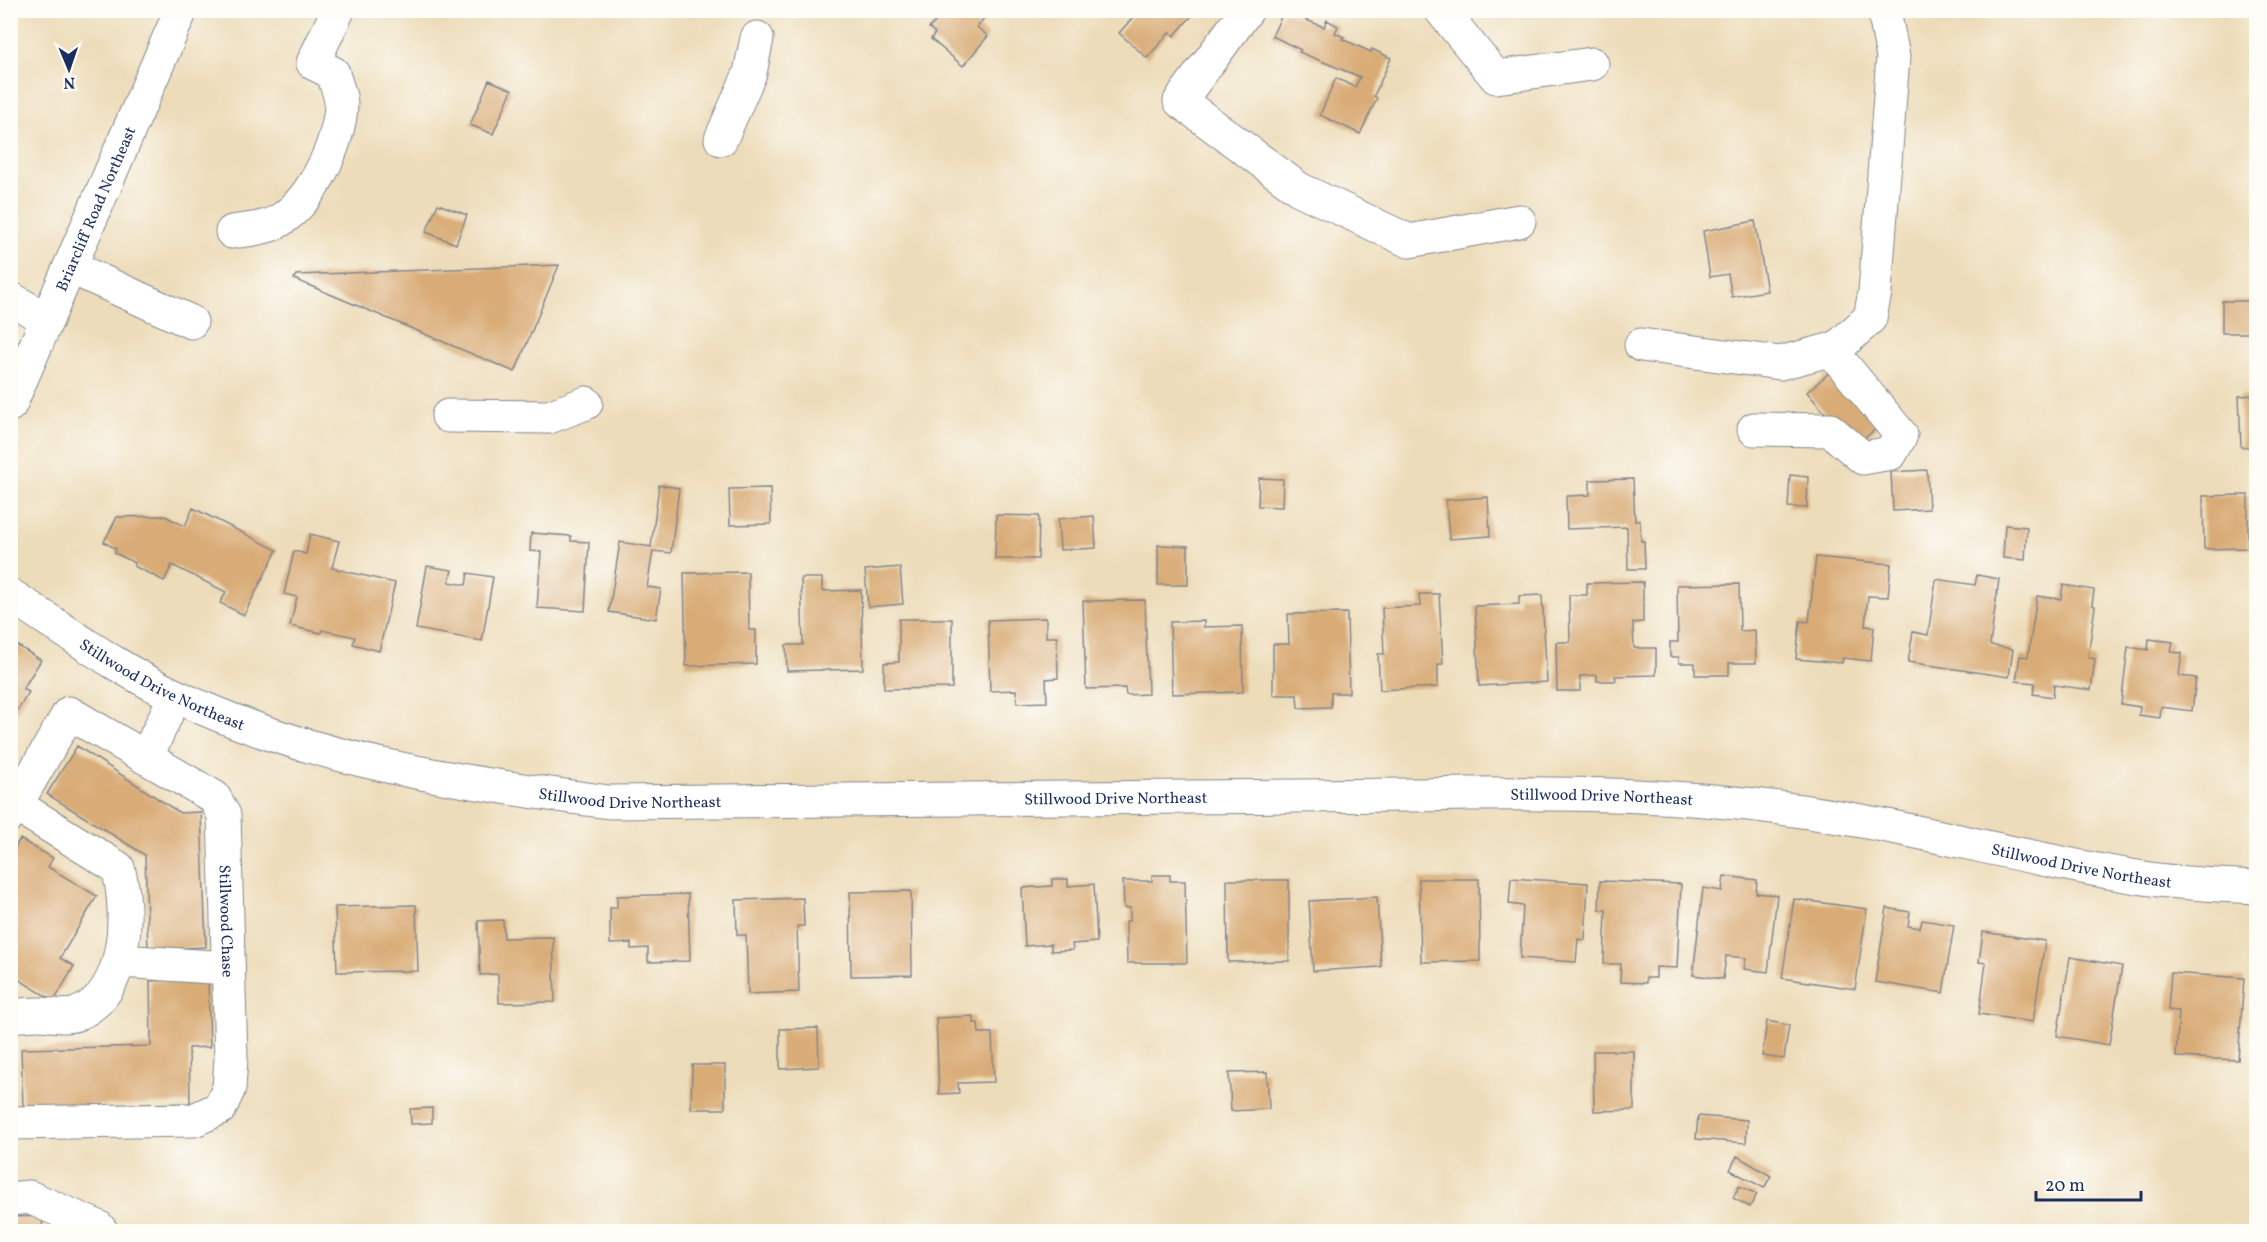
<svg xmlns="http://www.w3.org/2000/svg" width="2267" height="1242" font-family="Vollkorn,serif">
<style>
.building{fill:#d9ac77}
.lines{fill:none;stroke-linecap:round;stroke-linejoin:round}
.minor-casing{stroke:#84868c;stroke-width:35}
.major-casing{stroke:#84868c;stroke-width:35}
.minor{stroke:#fff;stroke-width:33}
.major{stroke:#fff;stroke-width:33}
.labels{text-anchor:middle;stroke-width:4.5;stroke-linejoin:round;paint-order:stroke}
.street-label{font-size:16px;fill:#1b2f5e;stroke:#fdfcf7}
</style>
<rect width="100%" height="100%" fill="#fdfcf7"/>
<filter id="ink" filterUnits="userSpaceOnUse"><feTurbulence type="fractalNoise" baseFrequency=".0167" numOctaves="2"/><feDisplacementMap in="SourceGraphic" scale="12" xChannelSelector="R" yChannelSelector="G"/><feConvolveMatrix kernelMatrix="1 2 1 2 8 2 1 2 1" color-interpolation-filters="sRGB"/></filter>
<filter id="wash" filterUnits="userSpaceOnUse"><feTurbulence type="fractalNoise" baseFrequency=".008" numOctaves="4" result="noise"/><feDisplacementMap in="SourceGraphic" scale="24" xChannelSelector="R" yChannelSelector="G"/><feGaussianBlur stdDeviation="1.35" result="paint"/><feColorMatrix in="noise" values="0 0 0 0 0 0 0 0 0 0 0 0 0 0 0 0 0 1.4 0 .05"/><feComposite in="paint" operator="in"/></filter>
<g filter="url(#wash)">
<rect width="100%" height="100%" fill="#eddcb9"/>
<g id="blocks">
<path class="building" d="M 921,10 L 988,10 L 989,12 L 977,27 L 988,36 L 963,66 L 931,39 L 935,33 L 929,28 L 935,22 Z
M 1133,10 L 1197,10 L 1174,36 L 1170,32 L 1147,58 L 1119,33 L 1135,15 L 1132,12 Z
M 1284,11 L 1324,27 L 1327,20 L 1338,26 L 1335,33 L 1344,37 L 1342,39 L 1371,52 L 1372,49 L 1391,58 L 1374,96 L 1377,98 L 1360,134 L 1320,115 L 1336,78 L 1355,87 L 1360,77 L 1299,52 L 1301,50 L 1272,36 Z
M 489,80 L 512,90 L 493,134 L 470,125 Z
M 438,204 L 467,215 L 456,244 L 426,232 Z
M 1755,221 L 1767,291 L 1732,297 L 1728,274 L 1710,277 L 1703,231 Z
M 559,265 L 515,372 L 294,279 L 296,275 Z
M 2222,301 L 2256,301 L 2256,333 L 2222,333 Z
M 1837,366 L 1884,422 L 1854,447 L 1807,392 Z
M 2256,395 L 2256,447 L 2241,447 L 2239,396 Z
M 1927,470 L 1929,509 L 1893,511 L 1891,472 Z
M 1790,475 L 1808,477 L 1807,508 L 1788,507 Z
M 1259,478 L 1283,479 L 1282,507 L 1258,506 Z
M 1633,479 L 1635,521 L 1640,521 L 1641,541 L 1644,541 L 1645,569 L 1628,569 L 1627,527 L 1567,529 L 1566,496 L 1590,495 L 1590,480 Z
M 659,485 L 679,488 L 671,553 L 653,551 L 647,587 L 661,589 L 656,619 L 609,612 L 620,542 L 651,547 Z
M 770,488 L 771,524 L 730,525 L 729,489 Z
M 2241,495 L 2248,495 L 2248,548 L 2204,549 L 2203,496 Z
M 1488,497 L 1490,536 L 1449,539 L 1446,500 Z
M 193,508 L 277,550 L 244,615 L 220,603 L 226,592 L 172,565 L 164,581 L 134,566 L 135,563 L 115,553 L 116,549 L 104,542 L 117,517 L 165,516 L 185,526 Z
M 996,515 L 1039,516 L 1038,559 L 995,559 Z
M 1094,516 L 1096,548 L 1060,550 L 1058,519 Z
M 2005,525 L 2027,527 L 2025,560 L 2003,558 Z
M 531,533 L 571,536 L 571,541 L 589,542 L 585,611 L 537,608 L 541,552 L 530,551 Z
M 310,534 L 339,541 L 332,568 L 395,583 L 379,651 L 353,644 L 355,637 L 322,630 L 321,633 L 290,626 L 297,597 L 284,594 L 294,551 L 306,554 Z
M 1158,545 L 1188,546 L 1188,585 L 1158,585 Z
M 1816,557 L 1891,564 L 1888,597 L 1868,596 L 1865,626 L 1874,627 L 1871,661 L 1843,658 L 1842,663 L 1796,659 L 1800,621 L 1809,622 Z
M 427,566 L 452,570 L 449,582 L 466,585 L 468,573 L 493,577 L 482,641 L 416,629 Z
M 900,567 L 903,604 L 868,607 L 865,570 Z
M 748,572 L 749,630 L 756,630 L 756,664 L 686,666 L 684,573 Z
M 1977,575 L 1999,579 L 1990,645 L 2013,649 L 2009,677 L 1908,662 L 1913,632 L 1928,635 L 1936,579 L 1975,585 Z
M 801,578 L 822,578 L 822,591 L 861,590 L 863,669 L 787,671 L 786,645 L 803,645 Z
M 1643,582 L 1643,622 L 1633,623 L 1634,648 L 1656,648 L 1656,675 L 1615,676 L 1616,681 L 1597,681 L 1597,675 L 1580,676 L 1580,691 L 1557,691 L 1556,642 L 1570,642 L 1569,595 L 1587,595 L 1587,583 Z
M 1739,584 L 1740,631 L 1755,630 L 1756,663 L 1729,663 L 1729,675 L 1695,675 L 1695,663 L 1679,663 L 1679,657 L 1670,657 L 1670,642 L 1678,642 L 1677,585 Z
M 2063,585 L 2094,590 L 2092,605 L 2095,606 L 2088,657 L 2095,659 L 2091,690 L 2054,685 L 2053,697 L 2033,694 L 2035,683 L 2016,681 L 2020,656 L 2028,657 L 2037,596 L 2061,599 Z
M 1419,594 L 1439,594 L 1443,664 L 1438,664 L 1438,687 L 1380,690 L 1378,654 L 1384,654 L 1382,608 L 1420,606 Z
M 1542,595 L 1547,682 L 1479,686 L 1475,606 L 1519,604 L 1519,596 Z
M 1145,600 L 1148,694 L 1126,695 L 1125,688 L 1086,689 L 1083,601 Z
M 1347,613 L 1349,693 L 1331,693 L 1331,707 L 1298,708 L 1297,695 L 1273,695 L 1273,644 L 1289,644 L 1288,614 Z
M 1046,618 L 1046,637 L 1057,637 L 1058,678 L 1046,679 L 1047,702 L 1017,703 L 1016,690 L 990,691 L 988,620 Z
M 899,619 L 952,619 L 952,688 L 884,689 L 884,663 L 899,662 Z
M 1204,621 L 1204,627 L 1242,626 L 1243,692 L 1172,694 L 1170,622 Z
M 2149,639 L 2173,642 L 2171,652 L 2182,653 L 2179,676 L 2196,678 L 2192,711 L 2161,707 L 2160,718 L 2139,715 L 2140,707 L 2121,704 L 2128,647 L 2148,650 Z
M 10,641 L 41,660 L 23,689 L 29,692 L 10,722 Z
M 77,746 L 180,813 L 201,812 L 206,947 L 148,950 L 145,855 L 47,794 Z
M 20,839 L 53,858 L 48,867 L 97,896 L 60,958 L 74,966 L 54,1001 L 18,979 L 10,991 L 10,855 Z
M 1152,875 L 1170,875 L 1170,881 L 1185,881 L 1187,963 L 1127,963 L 1126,921 L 1130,921 L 1130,908 L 1124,908 L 1123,881 L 1152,881 Z
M 1724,876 L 1757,880 L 1756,893 L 1777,895 L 1768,972 L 1744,969 L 1746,958 L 1726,956 L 1723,979 L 1693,975 L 1703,888 L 1722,891 Z
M 1511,878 L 1588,883 L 1585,940 L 1578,939 L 1576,962 L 1520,958 L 1523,906 L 1509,904 Z
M 1052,879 L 1068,879 L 1068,886 L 1094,884 L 1097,942 L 1072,944 L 1073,950 L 1051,951 L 1051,944 L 1025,946 L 1022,888 L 1052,886 Z
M 1419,879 L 1479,879 L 1480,961 L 1421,962 Z
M 1227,880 L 1289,880 L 1289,961 L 1228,962 Z
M 1600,881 L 1681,884 L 1677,968 L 1656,967 L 1656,978 L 1646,978 L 1646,983 L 1620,982 L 1621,964 L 1604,964 L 1606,910 L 1599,910 Z
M 911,891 L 912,975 L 851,976 L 850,892 Z
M 688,894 L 690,961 L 648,962 L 648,948 L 631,949 L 631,943 L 610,944 L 610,908 L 617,908 L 617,896 Z
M 1377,897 L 1381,967 L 1313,971 L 1309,901 Z
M 803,898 L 804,926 L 797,926 L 799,992 L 748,994 L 746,935 L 737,935 L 736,900 Z
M 1794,899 L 1867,909 L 1855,989 L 1782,978 Z
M 416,905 L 418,971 L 337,972 L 335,907 Z
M 1887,908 L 1910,912 L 1908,926 L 1920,928 L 1922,920 L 1954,925 L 1943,993 L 1875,982 Z
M 503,920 L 504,938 L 553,937 L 555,1002 L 499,1003 L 498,974 L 480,975 L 478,921 Z
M 1983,932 L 2045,941 L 2033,1022 L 1979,1014 L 1986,963 L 1979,962 Z
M 2070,957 L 2122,966 L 2109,1045 L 2057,1036 Z
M 2171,973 L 2244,978 L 2238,1060 L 2176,1057 L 2179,1011 L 2168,1010 Z
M 208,979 L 210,1047 L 189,1048 L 190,1103 L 23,1107 L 21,1049 L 151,1046 L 150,981 Z
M 974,1016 L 974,1023 L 978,1023 L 979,1033 L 992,1033 L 994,1082 L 958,1083 L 959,1093 L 939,1094 L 936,1018 Z
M 1767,1021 L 1789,1025 L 1784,1059 L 1762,1056 Z
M 818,1028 L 819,1067 L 780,1069 L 780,1029 Z
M 1593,1051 L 1634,1051 L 1634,1110 L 1594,1111 Z
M 692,1065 L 725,1065 L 725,1109 L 691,1109 Z
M 1267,1072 L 1269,1109 L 1231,1111 L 1229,1073 Z
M 432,1108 L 432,1123 L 411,1124 L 410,1109 Z
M 1698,1116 L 1747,1120 L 1746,1143 L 1696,1139 Z
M 1737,1156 L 1771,1176 L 1764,1188 L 1730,1170 Z
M 1739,1186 L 1757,1194 L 1750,1207 L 1733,1198 Z
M 42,1216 L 43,1232 L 10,1232 L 10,1217 Z"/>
</g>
</g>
<g filter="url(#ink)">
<use href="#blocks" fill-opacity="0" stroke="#84868c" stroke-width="1.5"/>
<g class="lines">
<g class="minor-casing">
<g id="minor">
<path d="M 1247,10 L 1180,101 L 1299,189 L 1409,241 L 1519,221"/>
<path d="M 1441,10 L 1496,77 L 1592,64"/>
<path d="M 721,139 L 750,73 L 757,38"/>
<path d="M 232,232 C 245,230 261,229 273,224 C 310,207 340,144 341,104 C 341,94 335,83 333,73 L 313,63 L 338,10"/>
<path d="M 70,267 L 191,322"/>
<path d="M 10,298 L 47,320"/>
<path d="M 1641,345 L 1780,363 L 1837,348 L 1870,318 L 1875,292 L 1893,57 L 1884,10"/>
<path d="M 448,416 L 549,417 L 586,403"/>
<path d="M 1754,429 L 1830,430 L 1863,458 L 1891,453 L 1901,435 L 1831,350"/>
<path id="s1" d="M 10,595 C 65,630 119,670 178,697 C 313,761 462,783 609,802 L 1414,795 C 1554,792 1694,792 1833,816 C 1937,833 2039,862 2144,878 C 2181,884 2219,885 2256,887"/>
<path d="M 146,758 L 175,696"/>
<path id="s2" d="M 10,815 L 69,713 L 214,797 L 224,815 L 231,1059 L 229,1088 L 220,1108 L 194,1120 L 10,1123"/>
<path d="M 120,961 L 228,968"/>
<path d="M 10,1016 C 20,1015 29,1014 38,1014 C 52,1014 67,1019 79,1013 C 128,992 130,911 118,868 L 16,805"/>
<path d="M 10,1199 L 29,1197 L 98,1227 L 102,1232"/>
</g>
</g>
<g class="major-casing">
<g id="major">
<path id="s3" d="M 10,405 L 181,10"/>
</g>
</g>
<use href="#minor" class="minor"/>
<use href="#major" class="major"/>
</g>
</g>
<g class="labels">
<g class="street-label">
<text dy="6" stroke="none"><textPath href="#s3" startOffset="214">Briarcliff Road Northeast</textPath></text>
<text dy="6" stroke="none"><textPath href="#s1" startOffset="177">Stillwood Drive Northeast</textPath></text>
<text dy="6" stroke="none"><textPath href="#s1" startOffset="663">Stillwood Drive Northeast</textPath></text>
<text dy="6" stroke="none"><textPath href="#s1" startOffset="1635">Stillwood Drive Northeast</textPath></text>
<text dy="6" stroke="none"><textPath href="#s1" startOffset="1149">Stillwood Drive Northeast</textPath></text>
<text dy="6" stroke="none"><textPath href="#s1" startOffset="2121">Stillwood Drive Northeast</textPath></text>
<text dy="6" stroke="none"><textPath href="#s2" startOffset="412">Stillwood Chase</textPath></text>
</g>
</g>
<rect width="2267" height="1242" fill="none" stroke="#fdfcf7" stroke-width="36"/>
<g transform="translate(69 69) rotate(178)" stroke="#fdfcf7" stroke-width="4.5" paint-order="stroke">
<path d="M0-4.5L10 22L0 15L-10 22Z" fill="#1b2f5e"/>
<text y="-9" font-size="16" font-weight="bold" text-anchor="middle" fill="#1b2f5e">N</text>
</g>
<path d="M2036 1191v9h105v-9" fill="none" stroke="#1b2f5e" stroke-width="3"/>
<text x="2045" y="1191" font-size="18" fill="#1b2f5e" stroke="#fdfcf7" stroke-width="4.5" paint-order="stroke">20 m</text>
</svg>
